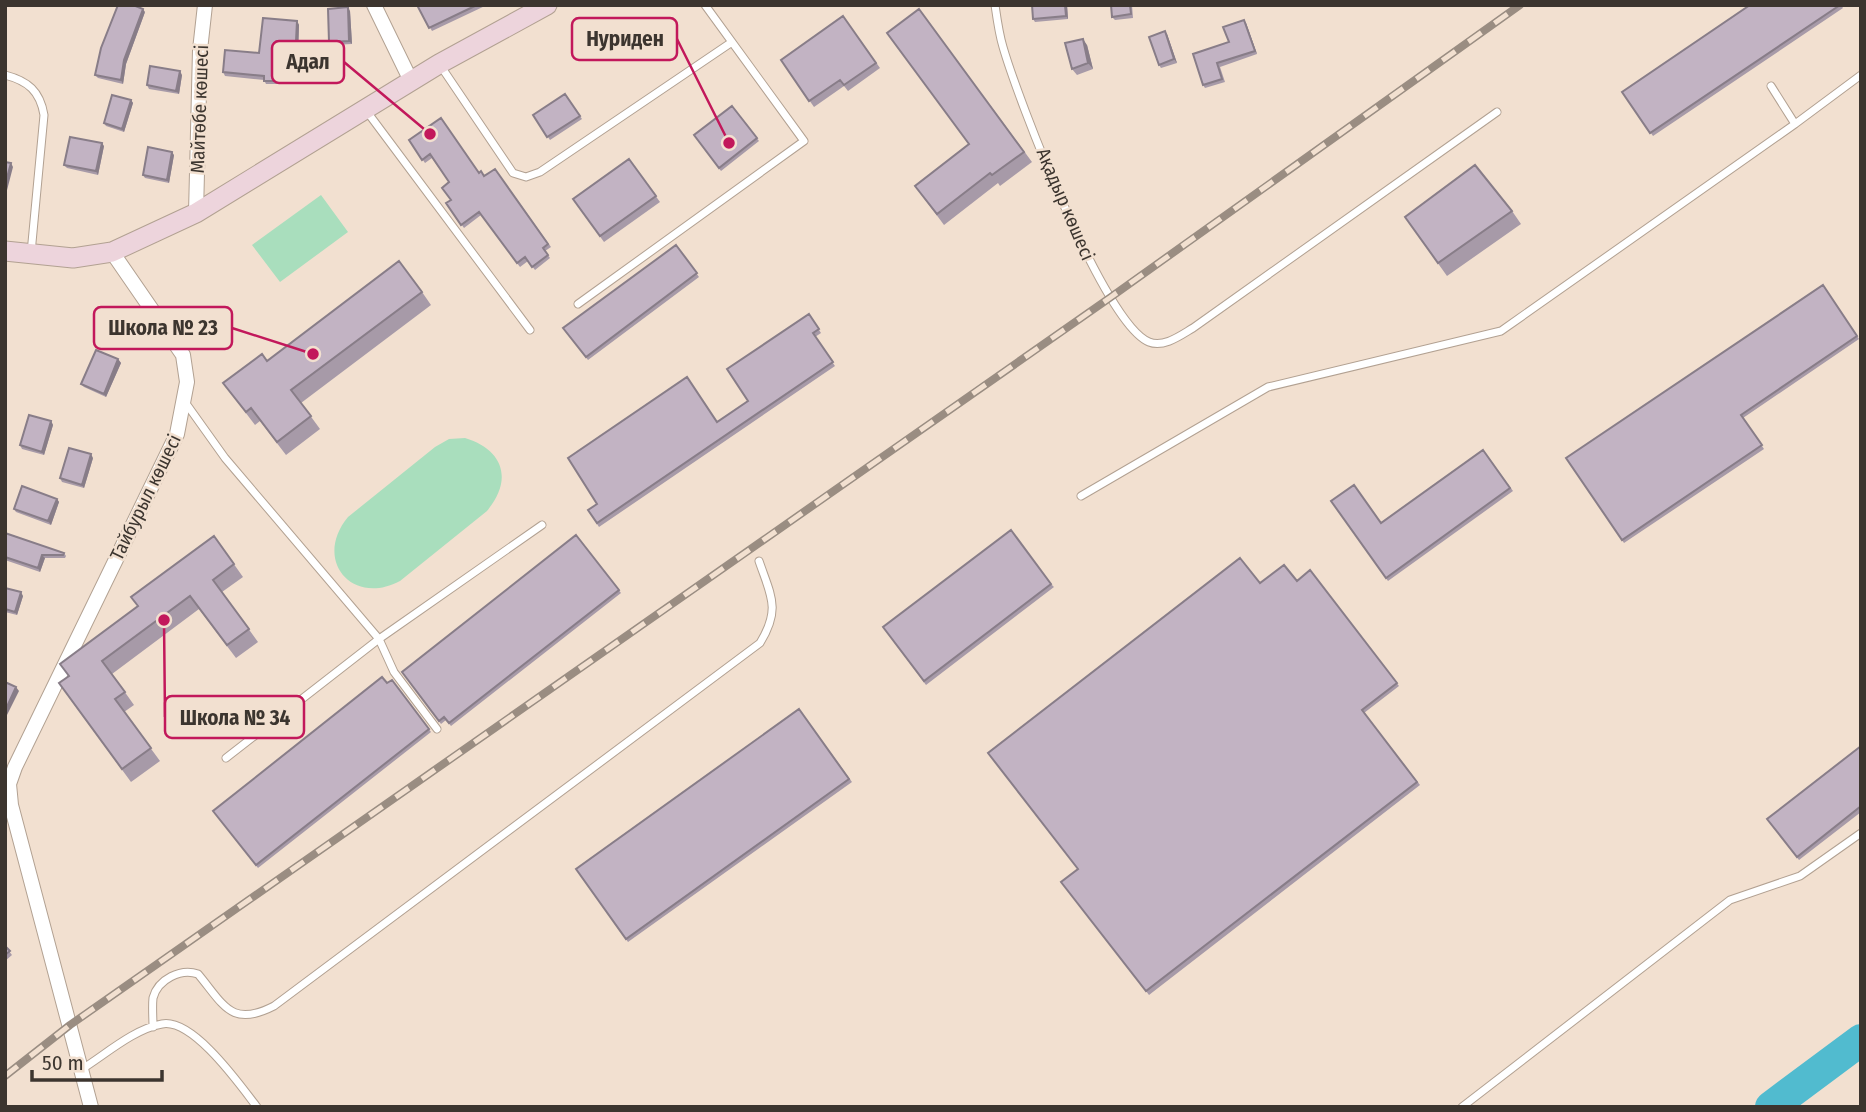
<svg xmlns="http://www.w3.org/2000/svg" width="1866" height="1112" font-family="'Fira Sans Condensed',sans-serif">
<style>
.grass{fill:#a9debd}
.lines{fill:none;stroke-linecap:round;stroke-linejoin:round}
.river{stroke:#51bbcf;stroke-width:32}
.service-casing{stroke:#b2a192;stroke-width:9}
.minor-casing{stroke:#b2a192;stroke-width:16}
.secondary-casing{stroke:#b2a192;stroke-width:21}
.service{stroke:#fff;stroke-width:7}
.minor{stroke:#fff;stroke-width:14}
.secondary{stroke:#edd4dc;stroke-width:19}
.rail-casing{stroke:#9a8d82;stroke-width:8}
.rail{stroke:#f2e0d0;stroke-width:5;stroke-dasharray:16;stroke-linecap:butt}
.wall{fill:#a79aa8}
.shaded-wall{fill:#887d88}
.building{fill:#c2b3c3;stroke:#887d88;stroke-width:2}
.labels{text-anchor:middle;stroke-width:5;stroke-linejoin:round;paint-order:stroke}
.street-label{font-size:19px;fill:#3c352f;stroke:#f2e0d0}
.leader{fill:none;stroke:#c2185b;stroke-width:2.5}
.callout-dot{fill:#c2185b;stroke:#f2e0d0;stroke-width:2.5}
.callout{fill:#f2e0d0;stroke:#c2185b;stroke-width:2.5}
.callout-label{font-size:21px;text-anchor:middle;font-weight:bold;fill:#3c352f}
</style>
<rect width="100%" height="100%" fill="#f2e0d0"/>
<path class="grass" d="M 321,195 L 348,232 L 280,282 L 252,245 Z
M 465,438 C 504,450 513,480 487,511 L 400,581 C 351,607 313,559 348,517 L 435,447 L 449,439 Z"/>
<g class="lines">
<path class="river" d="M 1771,1107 L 1861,1040"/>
<g class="service-casing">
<path id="service" d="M 995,5 C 997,19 999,34 1003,47 C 1018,99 1104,324 1149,342 C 1164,348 1181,335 1193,328 L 1497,112
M 440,65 L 513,173 L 526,177 L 540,172 L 732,42
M 5,75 C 28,81 40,91 44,115 L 31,253
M 365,109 L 530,330
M 1795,124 L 1861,75
M 578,304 L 804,141 L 705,5
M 185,402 L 225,458 L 379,639 L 226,758
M 1081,496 L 1268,387 L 1501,331 L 1795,124 L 1771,86
M 437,729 L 394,672 L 379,639 L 542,525
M 153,1027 C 153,1018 152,1007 153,998 C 158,979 181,968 198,974 C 224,1005 231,1028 274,1006 L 760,643 C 781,609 771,596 759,561
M 82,1069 C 106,1054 134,1029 162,1024 C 193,1018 240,1085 257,1107
M 1462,1107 L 1730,900 L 1800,876 L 1861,833"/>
</g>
<g class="minor-casing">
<path id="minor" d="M 374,5 L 411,81
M 196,213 L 200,50 L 205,5
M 91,1107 L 11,805 L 9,784 L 15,767 L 177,434 L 187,382 L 183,355 L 112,252"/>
</g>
<g class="secondary-casing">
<path id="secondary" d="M 5,251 L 73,258 L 112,252 L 196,213 L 439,64 L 547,5"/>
</g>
<use href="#service" class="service"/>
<use href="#minor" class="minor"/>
<use href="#secondary" class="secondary"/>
<g class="rail-casing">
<path id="rail" d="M 5,1076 L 70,1025 L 1111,297 L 1520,5"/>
</g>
<use href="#rail" class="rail"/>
</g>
<path class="wall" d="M 417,5 L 487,5 L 432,31 Z
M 1032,5 L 1067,5 L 1068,19 L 1035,22 L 1033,19 Z
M 1111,5 L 1132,5 L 1133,18 L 1115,20 L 1112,17 Z
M 1750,5 L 1841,5 L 1843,8 L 1653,136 L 1622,92 Z
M 919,9 L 1032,162 L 1000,186 L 998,183 L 944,225 L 915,186 L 969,144 Z
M 350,11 L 352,44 L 332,45 L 329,42 Z
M 145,12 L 126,64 L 123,84 L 98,78 L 95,75 Z
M 843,16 L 880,68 L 848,91 L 844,86 L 814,107 L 781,60 Z
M 1244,20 L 1246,23 L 1257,54 L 1220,67 L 1225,82 L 1205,88 L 1203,85 Z
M 297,21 L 299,25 L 297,84 L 266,84 L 264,80 L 225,76 L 223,72 L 259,53 Z
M 1167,34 L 1177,63 L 1161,68 L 1159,65 Z
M 1087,45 L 1093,69 L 1077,75 L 1072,69 Z
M 182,75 L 179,94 L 149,89 L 147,85 Z
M 565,94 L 582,119 L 550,140 L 533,115 Z
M 131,100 L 133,103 L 124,132 L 106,126 L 104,123 Z
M 732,106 L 759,141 L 721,171 L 694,135 Z
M 409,140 L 484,176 L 495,169 L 551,247 L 545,251 L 550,258 L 535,270 L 528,261 L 520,267 L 481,215 L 464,228 L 446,203 L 451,200 L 449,182 L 432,158 L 425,163 Z
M 104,146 L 98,175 L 67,168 L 64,165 Z
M 174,155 L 169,183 L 145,178 L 143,175 Z
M 629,159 L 660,202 L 604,242 L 573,199 Z
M 1512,211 L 1521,224 L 1447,276 L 1405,217 Z
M 676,245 L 699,277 L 588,360 L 563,328 Z
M 1823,285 L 1859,339 L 1743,418 L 1764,449 L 1624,543 L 1566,458 Z
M 422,292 L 431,305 L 301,403 L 320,429 L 286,455 L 260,421 L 255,425 L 223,383 L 267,361 Z
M 809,314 L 821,333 L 815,337 L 835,366 L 599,527 L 588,510 L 748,401 Z
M 118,359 L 121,363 L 106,397 L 84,387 L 81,384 Z
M 51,421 L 53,425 L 44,455 L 22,449 L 20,445 Z
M 1483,450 L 1513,491 L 1388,581 L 1331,501 L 1381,523 Z
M 93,458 L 84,488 L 62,482 L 60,478 Z
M 57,499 L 59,502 L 51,525 L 16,512 L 14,509 Z
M 5,533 L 64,553 L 66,556 L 65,558 L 45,558 L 40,572 L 5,560 Z
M 576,535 L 621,593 L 451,726 L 446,720 L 441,724 L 402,672 Z
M 214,536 L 243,577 L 222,592 L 258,642 L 236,658 L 199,609 L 112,674 L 134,705 L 124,712 L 160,761 L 131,782 L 68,696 L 68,676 L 138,606 Z
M 1310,570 L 1399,686 L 1364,713 L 1420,785 L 1149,995 L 1061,882 L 1078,869 L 1260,583 L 1297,581 Z
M 1051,584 L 1054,587 L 926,685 L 883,627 Z
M 5,588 L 23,596 L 17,615 L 5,612 Z
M 392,680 L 431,732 L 258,868 L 213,811 Z
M 799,709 L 852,782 L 628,942 L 576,869 Z
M 1861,746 L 1861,812 L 1799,860 L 1767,819 Z
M 5,946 L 12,955 L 5,961 Z"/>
<path class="shaded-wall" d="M 1065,5 L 1067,5 L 1068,19 L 1066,16 Z
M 348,7 L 350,11 L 352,44 L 349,41 Z
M 143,9 L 145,12 L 126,64 L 123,84 L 121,80 L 124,60 Z
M 1244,20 L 1246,23 L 1257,54 L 1255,51 Z
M 297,21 L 299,25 L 297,84 L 294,81 Z
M 1165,31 L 1167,34 L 1177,63 L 1174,59 Z
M 1083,39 L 1087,45 L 1093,69 L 1088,63 Z
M 180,71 L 182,75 L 179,94 L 176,91 Z
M 131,100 L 133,103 L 124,132 L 122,129 Z
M 102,143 L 104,146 L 98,175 L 96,171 Z
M 172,152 L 174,155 L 169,183 L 167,180 Z
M 11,163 L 13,167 L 5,198 L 5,185 Z
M 118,359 L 121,363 L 106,397 L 104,394 Z
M 51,421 L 53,425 L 44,455 L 42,452 Z
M 91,454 L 93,458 L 84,488 L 82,485 Z
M 57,499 L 59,502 L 51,525 L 48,521 Z
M 42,555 L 45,558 L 40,572 L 38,568 Z
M 21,592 L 23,596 L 17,615 L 15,612 Z
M 16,687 L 19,691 L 5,719 L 5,711 Z"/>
<path class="building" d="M 118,5 L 133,5 L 143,9 L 124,60 L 121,80 L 95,75 L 101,48 Z
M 417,5 L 477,5 L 429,28 Z
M 1032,5 L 1065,5 L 1066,16 L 1033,19 Z
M 1111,5 L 1130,5 L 1131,14 L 1112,17 Z
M 1750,5 L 1840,5 L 1650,133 L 1622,92 Z
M 348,7 L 349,41 L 329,42 L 328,9 Z
M 919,9 L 1024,152 L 992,175 L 990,173 L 937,214 L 915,186 L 969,144 L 887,33 Z
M 843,16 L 876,63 L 844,85 L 840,80 L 809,101 L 781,60 Z
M 263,18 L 297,21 L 294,81 L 264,81 L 264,76 L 223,72 L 225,50 L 259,53 Z
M 1244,20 L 1255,51 L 1217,63 L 1222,79 L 1203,85 L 1193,54 L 1229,42 L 1223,27 Z
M 1165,31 L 1174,59 L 1159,65 L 1149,37 Z
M 1083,39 L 1088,63 L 1072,69 L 1065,43 Z
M 150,66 L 180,71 L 176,91 L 147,85 Z
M 565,94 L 580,116 L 547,137 L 533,115 Z
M 112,95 L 131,100 L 122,129 L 104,123 Z
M 732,106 L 757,138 L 719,168 L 694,135 Z
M 441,118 L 479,173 L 481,171 L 484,176 L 495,169 L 548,244 L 543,248 L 548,255 L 532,267 L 525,257 L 517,263 L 479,212 L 461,225 L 446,203 L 451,200 L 442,188 L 449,182 L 430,154 L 422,160 L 409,140 Z
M 70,137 L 102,143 L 96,171 L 64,165 Z
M 148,147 L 172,152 L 167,180 L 143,175 Z
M 629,159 L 656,196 L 600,236 L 573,199 Z
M 5,162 L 11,163 L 5,185 Z
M 1475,165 L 1512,211 L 1438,263 L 1405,217 Z
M 676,245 L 697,273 L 586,357 L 563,328 Z
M 399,261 L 422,292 L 291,390 L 311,416 L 277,442 L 251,408 L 246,412 L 223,383 L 262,354 L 267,361 Z
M 1823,285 L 1857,336 L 1741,415 L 1762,445 L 1622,540 L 1566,458 Z
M 809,314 L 819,329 L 813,333 L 833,362 L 597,523 L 588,510 L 597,504 L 568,458 L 687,377 L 717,422 L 748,401 L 727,369 Z
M 96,350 L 118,359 L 104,394 L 81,384 Z
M 29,415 L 51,421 L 42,452 L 20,445 Z
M 69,448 L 91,454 L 82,485 L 60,478 Z
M 1483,450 L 1510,488 L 1386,578 L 1331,501 L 1354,485 L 1381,523 Z
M 22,486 L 57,499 L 48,521 L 14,509 Z
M 1011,530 L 1051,584 L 924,681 L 883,627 Z
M 5,533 L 64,553 L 63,555 L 42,555 L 38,568 L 5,557 Z
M 576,535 L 619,590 L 449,723 L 444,717 L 439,721 L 402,672 Z
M 214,536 L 234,564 L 213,580 L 249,629 L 227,645 L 190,596 L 102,661 L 125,692 L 115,699 L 151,748 L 122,769 L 59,683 L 69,676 L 60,664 L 138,606 L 131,597 Z
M 1240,558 L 1260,583 L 1284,565 L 1297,581 L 1310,570 L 1397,683 L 1362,710 L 1417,782 L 1146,991 L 1061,882 L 1078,869 L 988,753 Z
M 5,588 L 21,592 L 15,612 L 5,609 Z
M 382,677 L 387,683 L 392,680 L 429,729 L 256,865 L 213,811 Z
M 5,682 L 16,687 L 5,711 Z
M 799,709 L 849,779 L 626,939 L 576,869 Z
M 1861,746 L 1861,806 L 1797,857 L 1767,819 Z
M 5,946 L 10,951 L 5,955 Z"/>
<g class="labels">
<g class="street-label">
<text transform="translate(199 109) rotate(-88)" y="7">Майтөбе көшесі</text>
<text transform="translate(1066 204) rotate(67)" y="7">Ақадыр көшесі</text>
<text transform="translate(145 497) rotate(-64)" y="7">Тайбурыл көшесі</text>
</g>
</g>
<path class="leader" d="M729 143L677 39M430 134L344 62M313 354L232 328M164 620L165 717"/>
<g class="callout-dot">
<circle cx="729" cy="143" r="7"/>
<circle cx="430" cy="134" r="7"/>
<circle cx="313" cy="354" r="7"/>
<circle cx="164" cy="620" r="7"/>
</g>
<g class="callout">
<rect x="572" y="18" width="105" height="42" rx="7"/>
<rect x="272" y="41" width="72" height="42" rx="7"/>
<rect x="94" y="307" width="138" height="42" rx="7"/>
<rect x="165" y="696" width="139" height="42" rx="7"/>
</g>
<g class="callout-label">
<text x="625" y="46">Нуриден</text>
<text x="308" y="69">Адал</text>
<text x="163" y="335">Школа № 23</text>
<text x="235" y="725">Школа № 34</text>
</g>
<rect width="1866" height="1112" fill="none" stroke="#3c352f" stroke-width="14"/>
<path d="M32 1070v10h130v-10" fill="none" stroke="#3c352f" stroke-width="3.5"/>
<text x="42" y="1070" font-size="21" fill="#3c352f" stroke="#f2e0d0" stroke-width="5" paint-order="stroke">50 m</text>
</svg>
